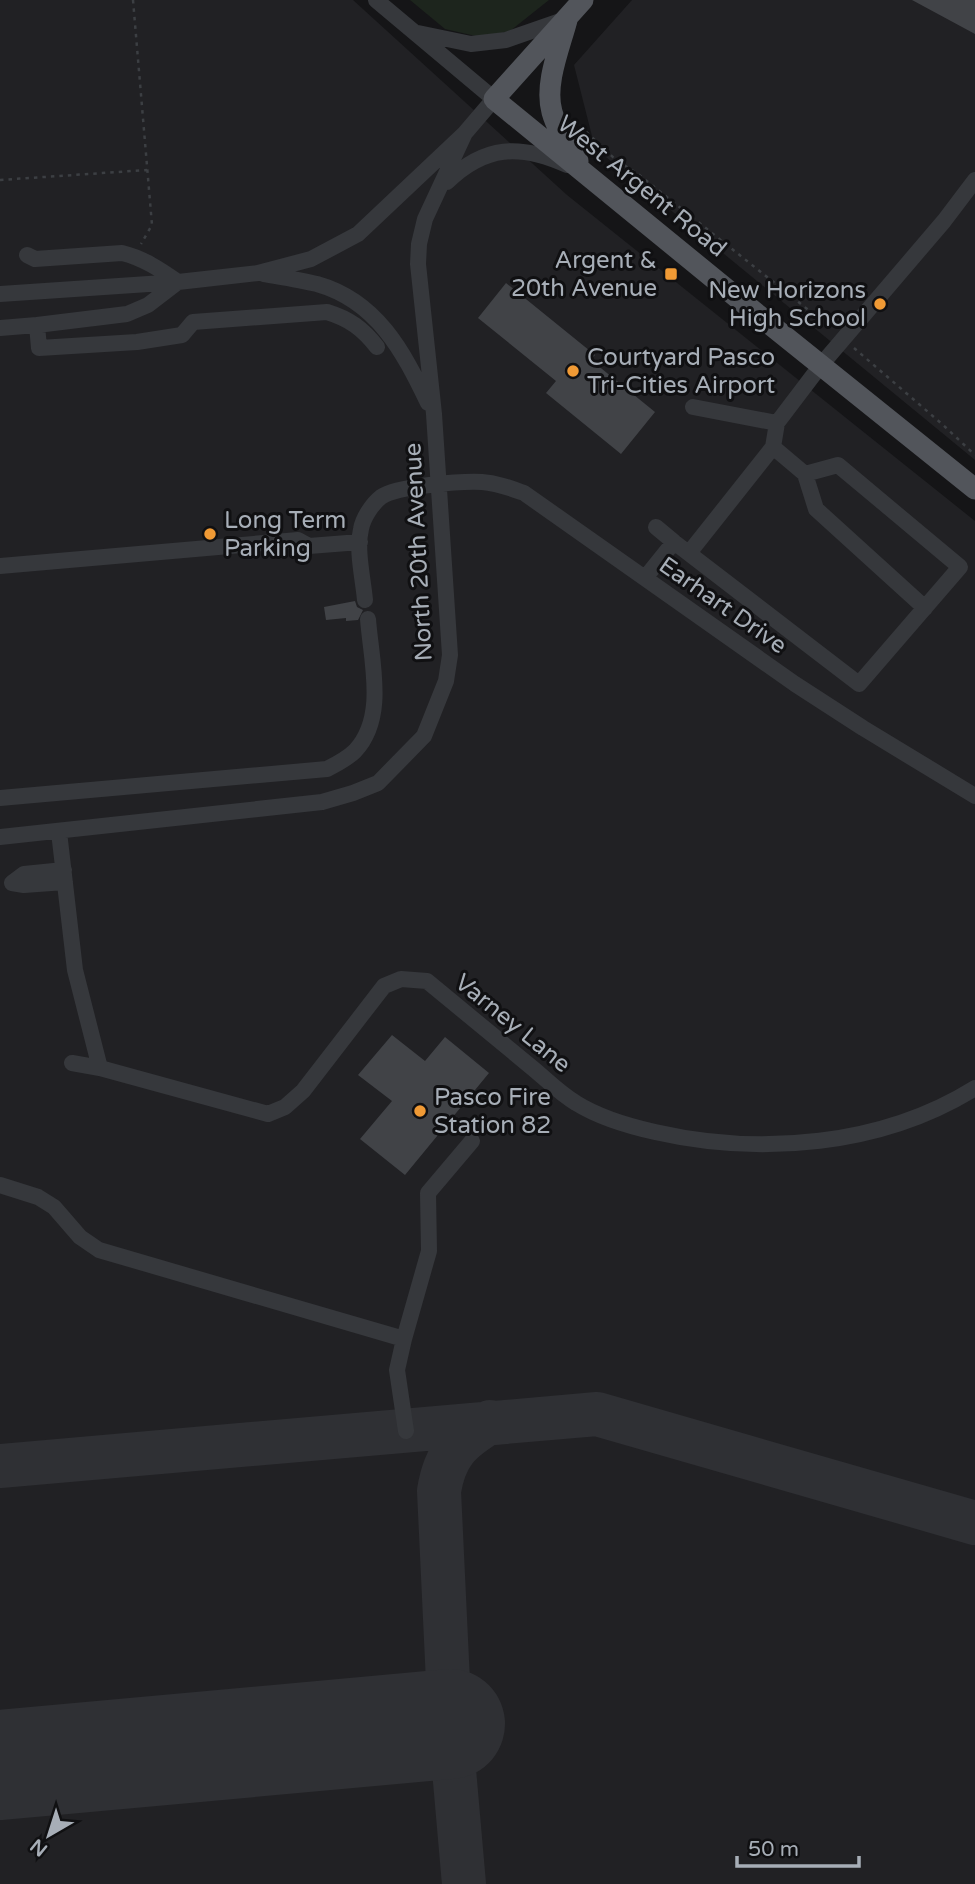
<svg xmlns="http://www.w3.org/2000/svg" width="975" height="1884" font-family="'Varela Round',sans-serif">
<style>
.built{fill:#212124}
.green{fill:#1d251d}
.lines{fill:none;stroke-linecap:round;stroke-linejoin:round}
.taxiway{stroke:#2f3034;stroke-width:44}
.runway{stroke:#2f3034;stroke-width:110}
.building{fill:#414347}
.path{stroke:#3c3f43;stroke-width:2.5;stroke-dasharray:3.5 5;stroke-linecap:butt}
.minor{stroke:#36383c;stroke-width:16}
.major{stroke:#52555b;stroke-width:21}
.poi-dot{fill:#f09a35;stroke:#101012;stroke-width:2.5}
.labels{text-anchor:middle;stroke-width:6;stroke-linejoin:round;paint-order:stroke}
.street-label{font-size:24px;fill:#a7aeb7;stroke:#101012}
.poi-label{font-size:24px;fill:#a7aeb7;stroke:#101012;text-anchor:start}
</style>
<rect width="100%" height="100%" fill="#151517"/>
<path class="built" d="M 0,0 L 353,0 L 567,195 L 975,521 L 975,1884 L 0,1884 Z
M 632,0 L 975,0 L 975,460 L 595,148 L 574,65 Z"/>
<path class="green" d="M 410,0 L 549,0 L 510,31 L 480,37 L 445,29 Z"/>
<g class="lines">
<path class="taxiway" d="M 0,1466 L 597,1414 L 975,1523
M 464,1884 L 450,1724 L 439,1491 C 445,1454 459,1441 490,1422"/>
<path class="runway" d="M 0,1765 L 450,1724"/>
</g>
<path class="building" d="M 912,0 L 975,0 L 975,34 Z
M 506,283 L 595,355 L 591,360 L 655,412 L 621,454 L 546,393 L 556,381 L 478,318 Z
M 355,601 L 357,607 L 363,610 L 358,620 L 346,621 L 346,618 L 326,620 L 324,607 Z
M 392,1035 L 425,1061 L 445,1037 L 489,1073 L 405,1175 L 360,1139 L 392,1101 L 358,1075 Z"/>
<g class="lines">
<path class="path" d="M 133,0 L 152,225 L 141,244
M 580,126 L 616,160 L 638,174 L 831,328
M 0,180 L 147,170
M 854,348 L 942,424 L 975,455"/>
<path class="minor" d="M 418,33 L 471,44 L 506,40 L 566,19
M 447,182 C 485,145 520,144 567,165
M 27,255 L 35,259 L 122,253 C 143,258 161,270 178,282 L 148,305 L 127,314 L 37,325
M 264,274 C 281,277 300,280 317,284 C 377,301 403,351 428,403
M 0,294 L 178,282 L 258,273 L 311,259 L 358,234 L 465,133 L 494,99 L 376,0
M 0,328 L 37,325 L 39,348 L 137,342 L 182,335 L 193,322 L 327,312 C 350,319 363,329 377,347
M 693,407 L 777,423
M 773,447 L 777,423 L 821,365 L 944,221 L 975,180
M 805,474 L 816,509 L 925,608
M 674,542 L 859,684 L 960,567 L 838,465 L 805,474 L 773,447 L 689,553
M 0,566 L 298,540 L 309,546 L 360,542
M 645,578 L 674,542 L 656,527
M 365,600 C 363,578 356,550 361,529 C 363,518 372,504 381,497 C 396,486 462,481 482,482 C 497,483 510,488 524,493 L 795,684 L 863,728 L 975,796
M 0,798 L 327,769 C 337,764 347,759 355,751 C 387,717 371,661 368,619
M 59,832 L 75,970 L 100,1068
M 0,837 L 322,802 L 353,793 L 378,783 L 424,736 L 446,681 L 450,655 L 434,414 L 418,264 L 419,244 L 425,219 L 465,133
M 12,883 L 24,874 L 64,870
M 12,883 L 24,885 L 65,882
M 72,1063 L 100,1068 L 268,1114 L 285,1107 L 303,1091 L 384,986 L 401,979 L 427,981 C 462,1010 496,1038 530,1066 C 545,1078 559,1093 576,1103 C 600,1118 628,1126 655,1132 C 760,1156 882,1146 975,1088
M 0,1185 L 38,1197 L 54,1207 L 80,1237 L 99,1250 L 404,1339 L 429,1251 L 428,1193 L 472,1141
M 404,1339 L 397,1370 L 406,1431"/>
<path class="major" d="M 583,0 L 494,99 L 762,318 L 975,489
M 567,20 C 560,47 544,84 552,112 C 557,130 569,146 578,161"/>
</g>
<g class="poi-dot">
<rect x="664" y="267" width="14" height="14" rx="3.5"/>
<circle cx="880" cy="304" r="7"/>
<circle cx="573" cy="371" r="7"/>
<circle cx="210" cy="534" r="7"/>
<circle cx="420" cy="1111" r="7"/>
</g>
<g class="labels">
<g class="street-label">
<text transform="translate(642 186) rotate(39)" y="8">West Argent Road</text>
<text transform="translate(418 552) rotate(-93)" y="8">North 20th Avenue</text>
<text transform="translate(723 605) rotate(35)" y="8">Earhart Drive</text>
<text transform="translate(513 1023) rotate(39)" y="8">Varney Lane</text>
</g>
<g class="poi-label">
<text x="657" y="268" text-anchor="end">Argent &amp;<tspan x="657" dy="28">20th Avenue</tspan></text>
<text x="866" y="298" text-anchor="end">New Horizons<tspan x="866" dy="28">High School</tspan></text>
<text x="587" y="365">Courtyard Pasco<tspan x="587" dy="28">Tri-Cities Airport</tspan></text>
<text x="224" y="528">Long Term<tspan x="224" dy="28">Parking</tspan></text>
<text x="434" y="1105">Pasco Fire<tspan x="434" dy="28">Station 82</tspan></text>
</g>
</g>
<g transform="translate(49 1835) rotate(219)" stroke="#101012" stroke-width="5" paint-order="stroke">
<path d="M0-5L12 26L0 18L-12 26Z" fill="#a7aeb7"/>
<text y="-10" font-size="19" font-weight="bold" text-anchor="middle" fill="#a7aeb7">N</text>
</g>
<path d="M737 1856v10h122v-10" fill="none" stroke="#a7aeb7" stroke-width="3.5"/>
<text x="748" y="1856" font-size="21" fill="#a7aeb7" stroke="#101012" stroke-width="5" paint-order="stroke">50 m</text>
</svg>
